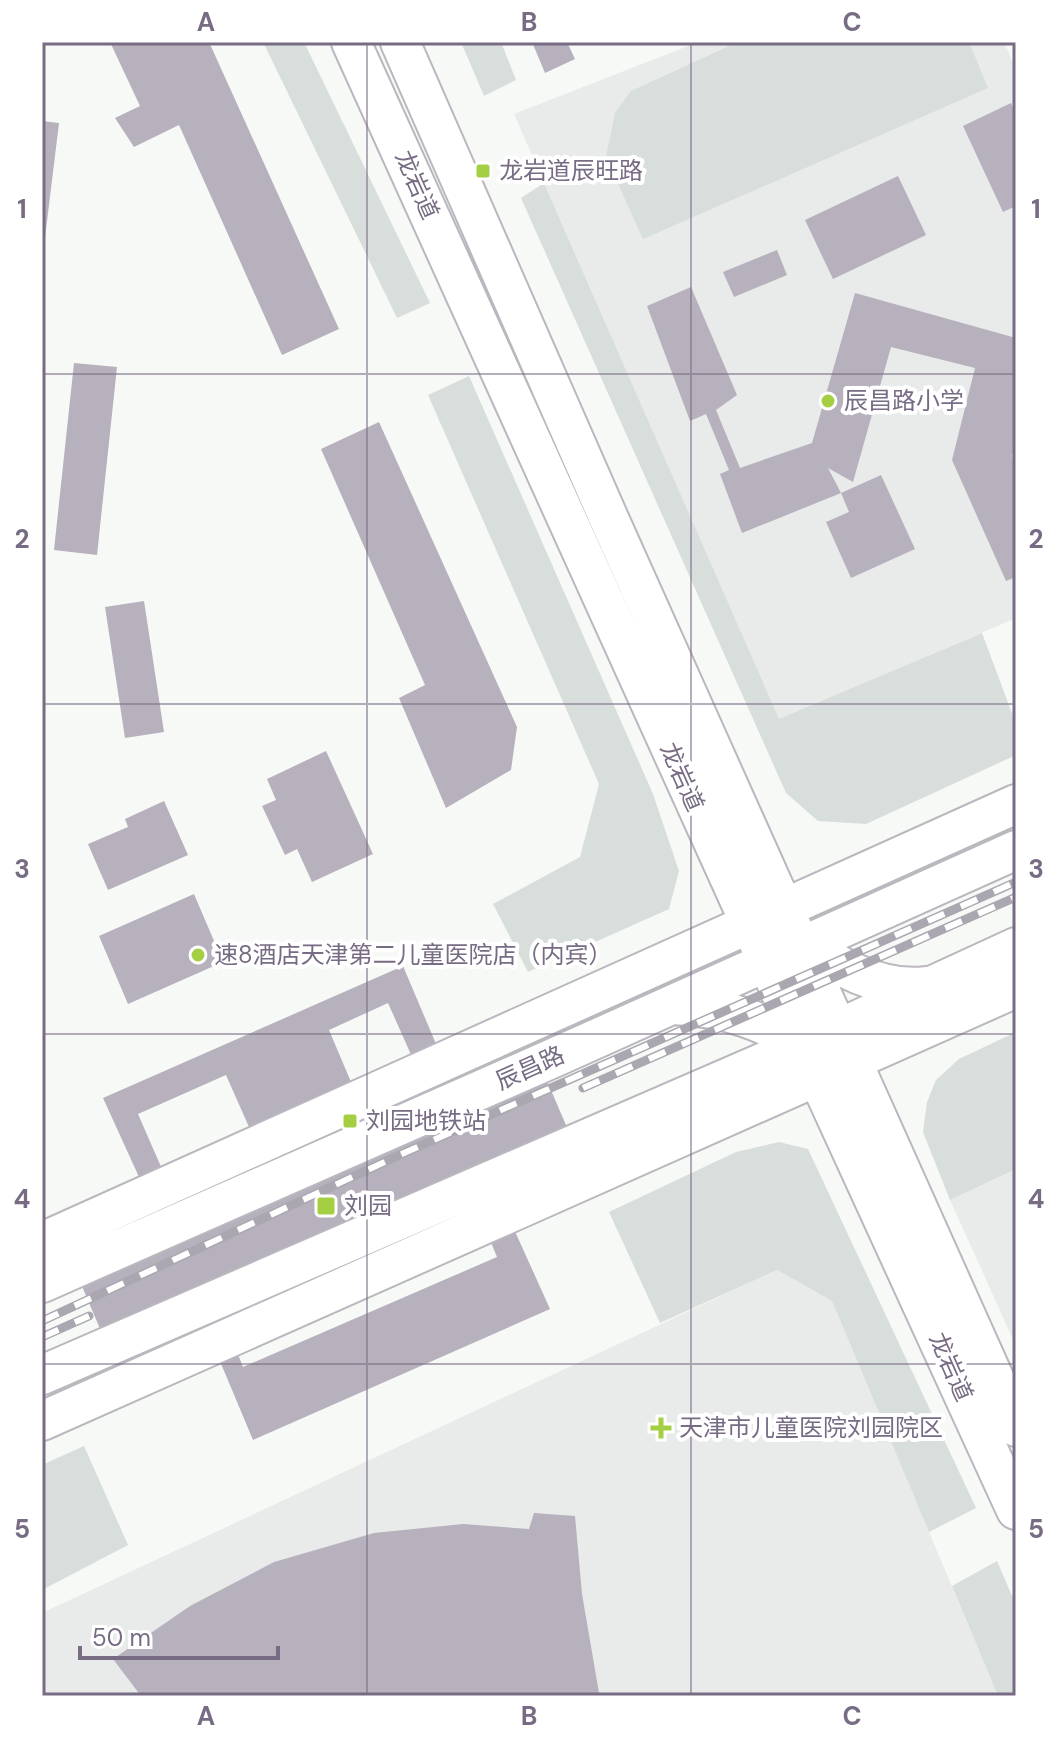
<svg xmlns="http://www.w3.org/2000/svg" width="1058" height="1738" font-family="'DM Sans','Noto Sans SC',sans-serif">
<style>
.built{fill:#e9eaea}
.green{fill:#d7dedb}
.building{fill:#b6b1bc;fill-rule:evenodd}
.lines{fill:none;stroke-linecap:round;stroke-linejoin:round}
.major-casing{stroke:#bab7be;stroke-width:42}
.major{stroke:#fff;stroke-width:38}
.rail-casing{stroke:#aba7b0;stroke-width:9}
.rail{stroke:#fff;stroke-width:6;stroke-dasharray:18;stroke-linecap:butt}
.grid{fill:none;stroke:#786c84;stroke-width:2;stroke-opacity:0.55}
.poi-dot{fill:#a5cf42;stroke:#fff;stroke-width:3}
.labels{text-anchor:middle;stroke-width:8;stroke-linejoin:round;paint-order:stroke}
.poi-label{font-size:24px;fill:#786c84;stroke:#fff;text-anchor:start}
.street-label{font-size:24px;fill:#786c84;stroke:#fff}
.neatline{fill:none;stroke:#786c84;stroke-width:3}
.grid-label{font-size:26px;text-anchor:middle;font-weight:bold;fill:#786c84}
</style>
<rect width="100%" height="100%" fill="#f7f9f7"/>
<path class="built" d="M 687,42 L 1004,42 L 1016,70 L 1016,618 L 779,720 L 514,114 L 688,46 Z
M 1016,1169 L 1016,1346 L 950,1200 Z
M 777,1270 L 832,1301 L 998,1696 L 42,1696 L 42,1613 Z"/>
<path class="green" d="M 263,42 L 304,42 L 430,303 L 397,318 Z
M 461,42 L 501,42 L 516,80 L 484,96 Z
M 738,42 L 969,42 L 988,88 L 643,239 L 606,157 L 615,113 L 631,91 Z
M 544,183 L 779,719 L 982,633 L 1016,724 L 1016,755 L 866,824 L 818,821 L 786,793 L 521,198 Z
M 469,376 L 653,794 L 679,871 L 669,909 L 528,972 L 493,904 L 580,857 L 599,784 L 428,395 Z
M 1016,1032 L 1016,1169 L 950,1200 L 923,1132 L 927,1102 L 936,1080 L 959,1059 Z
M 779,1142 L 808,1149 L 976,1508 L 929,1532 L 832,1301 L 777,1270 L 660,1323 L 609,1212 L 736,1152 Z
M 84,1446 L 128,1545 L 42,1590 L 42,1465 Z
M 997,1561 L 1016,1605 L 1016,1696 L 998,1696 L 952,1586 Z"/>
<path class="building" d="M 110,42 L 209,42 L 339,329 L 282,355 L 179,125 L 134,147 L 115,118 L 140,106 Z
M 532,42 L 567,42 L 575,59 L 545,73 Z
M 1011,103 L 1016,114 L 1016,206 L 1003,212 L 963,126 Z
M 42,121 L 59,123 L 44,246 L 42,246 Z
M 898,176 L 926,235 L 833,279 L 805,220 Z
M 777,250 L 787,275 L 734,297 L 723,272 Z
M 691,287 L 737,395 L 716,410 L 740,468 L 812,443 L 855,293 L 1016,338 L 1016,443 L 1012,456 L 1016,464 L 1016,577 L 1006,581 L 952,460 L 975,368 L 891,347 L 853,482 L 828,468 L 841,493 L 881,475 L 915,549 L 851,578 L 826,522 L 849,512 L 841,493 L 742,533 L 720,474 L 729,470 L 706,414 L 690,421 L 647,306 Z
M 74,363 L 117,367 L 97,555 L 54,550 Z
M 379,422 L 517,727 L 511,770 L 446,808 L 399,698 L 425,685 L 321,449 Z
M 144,601 L 164,732 L 125,738 L 105,607 Z
M 326,751 L 373,854 L 312,882 L 297,849 L 285,855 L 262,806 L 276,800 L 267,779 Z
M 164,801 L 188,855 L 108,890 L 88,844 L 128,827 L 125,819 Z
M 194,894 L 223,962 L 128,1004 L 99,936 Z
M 403,966 L 461,1103 L 541,1067 L 572,1139 L 490,1176 L 550,1309 L 253,1440 L 196,1304 L 106,1343 L 76,1272 L 165,1234 L 103,1098 ZM 388,1003 L 437,1113 L 186,1224 L 138,1114 L 226,1075 L 249,1127 L 351,1082 L 329,1030 ZM 468,1187 L 497,1257 L 243,1367 L 215,1297 Z
M 534,1513 L 575,1516 L 582,1594 L 599,1693 L 606,1696 L 294,1696 L 293,1694 L 288,1696 L 141,1696 L 113,1659 L 190,1606 L 274,1562 L 374,1533 L 463,1524 L 529,1529 Z"/>
<g class="lines">
<g class="major-casing">
<path id="major" d="M 351,42 L 767,961 L 803,1045 L 1016,1510
M 400,42 L 606,512 L 1016,1427
M 797,937 C 833,965 879,992 926,986
M 672,1005 C 728,1007 765,1021 812,1051
M 42,1242 L 1016,804
M 42,1283 L 560,1055 L 1016,850
M 42,1375 L 803,1045 L 1016,947
M 42,1421 L 1016,988"/>
</g>
<use href="#major" class="major"/>
<g class="rail-casing">
<path id="rail" d="M 583,1088 L 1016,897
M 42,1321 L 404,1153 L 1016,882
M 42,1337 L 89,1316"/>
</g>
<use href="#rail" class="rail"/>
</g>
<path class="grid" d="M 367,42 L 367,1696M 691,42 L 691,1696M 42,374 L 1016,374M 42,704 L 1016,704M 42,1034 L 1016,1034M 42,1364 L 1016,1364"/>
<g class="poi-dot">
<rect x="475" y="163" width="16" height="16" rx="4"/>
<circle cx="828" cy="401" r="8"/>
<circle cx="198" cy="955" r="8"/>
<rect x="342" y="1113" width="16" height="16" rx="4"/>
<rect x="316" y="1196" width="20" height="20" rx="4"/>
<path d="M657 1416h8v8h8v8h-8v8h-8v-8h-8v-8h8z"/>
</g>
<g class="labels">
<g class="poi-label">
<text x="499" y="179">龙岩道辰旺路</text>
<text x="844" y="409">辰昌路小学</text>
<text x="214" y="963">速8酒店天津第二儿童医院店（内宾）</text>
<text x="366" y="1129">刘园地铁站</text>
<text x="344" y="1214">刘园</text>
<text x="679" y="1436">天津市儿童医院刘园院区</text>
</g>
<g class="street-label">
<text transform="translate(417 185) rotate(66)" y="8">龙岩道</text>
<text transform="translate(682 777) rotate(66)" y="8">龙岩道</text>
<text transform="translate(530 1068) rotate(-24)" y="8">辰昌路</text>
<text transform="translate(951 1367) rotate(66)" y="8">龙岩道</text>
</g>
</g>
<rect width="1058" height="1738" fill="none" stroke="#ffffff" stroke-width="88"/>
<path d="M80 1646v12h198v-12" fill="none" stroke="#786c84" stroke-width="4"/>
<text x="92" y="1646" font-size="24" fill="#786c84" stroke="#ffffff" stroke-width="6" paint-order="stroke">50 m</text>
<rect x="44" y="44" width="970" height="1650" class="neatline"/>
<g class="grid-label">
<text x="206" y="31">A</text>
<text x="529" y="31">B</text>
<text x="852" y="31">C</text>
<text x="22" y="218">1</text>
<text x="1036" y="218">1</text>
<text x="22" y="548">2</text>
<text x="1036" y="548">2</text>
<text x="22" y="878">3</text>
<text x="1036" y="878">3</text>
<text x="22" y="1208">4</text>
<text x="1036" y="1208">4</text>
<text x="22" y="1538">5</text>
<text x="1036" y="1538">5</text>
<text x="206" y="1725">A</text>
<text x="529" y="1725">B</text>
<text x="852" y="1725">C</text>
</g>
</svg>
